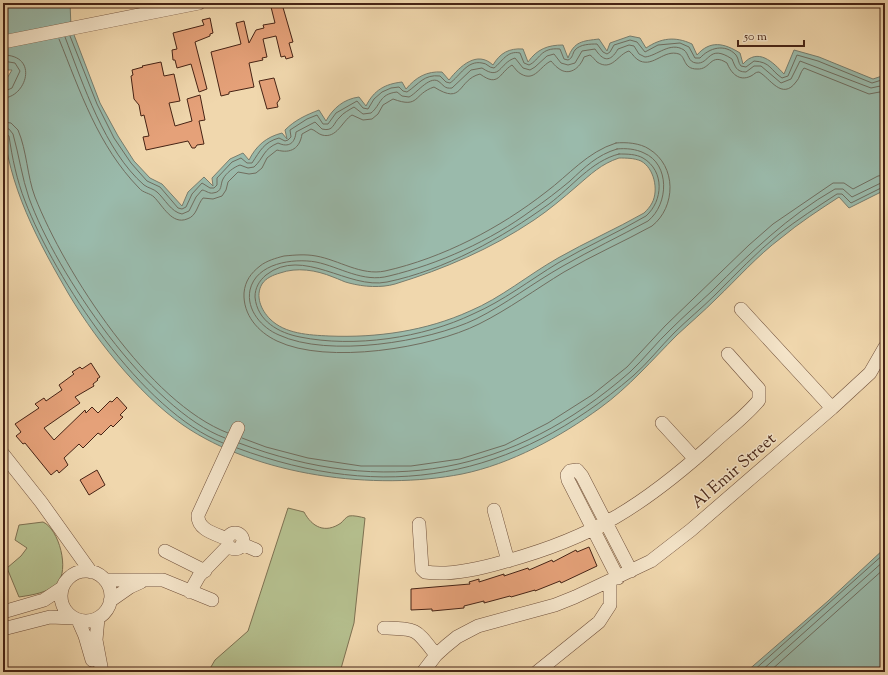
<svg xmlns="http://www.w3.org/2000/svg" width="888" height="675" font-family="'Sorts Mill Goudy',serif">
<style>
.green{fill:#b5bf8e;stroke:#7e7152}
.water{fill:#9abaab;stroke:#787e6f;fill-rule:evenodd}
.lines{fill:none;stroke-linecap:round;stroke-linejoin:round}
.shore{stroke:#706e60;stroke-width:1}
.building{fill:#e5a179;stroke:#462315}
.minor-casing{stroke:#70503b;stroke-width:14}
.minor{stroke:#f5e5ca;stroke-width:13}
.labels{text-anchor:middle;stroke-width:3;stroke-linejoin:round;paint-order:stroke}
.street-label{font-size:17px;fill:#462315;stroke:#f5e5ca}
</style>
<rect width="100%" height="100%" fill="#f0d7ad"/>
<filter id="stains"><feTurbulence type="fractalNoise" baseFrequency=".005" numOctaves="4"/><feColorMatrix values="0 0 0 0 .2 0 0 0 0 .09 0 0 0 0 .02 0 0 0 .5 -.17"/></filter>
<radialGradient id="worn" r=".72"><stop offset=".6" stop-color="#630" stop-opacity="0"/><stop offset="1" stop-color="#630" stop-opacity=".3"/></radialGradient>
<path class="green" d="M 288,508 L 304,512 C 312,527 325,534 341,523 C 343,521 346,517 349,516 C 353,515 361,517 365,518 L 354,623 L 340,672 L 208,672 L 215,660 L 248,631 Z
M 43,522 C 59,529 70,570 57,584 C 47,593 32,595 19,597 L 7,568 L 21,556 L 27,548 L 15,540 L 19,525 Z"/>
<path class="water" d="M 3,3 L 70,3 L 71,27 L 100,103 L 118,136 L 134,161 L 150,178 L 162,184 L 182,206 L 188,192 L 204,177 L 213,186 L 212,178 L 230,159 L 243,153 L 249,160 C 256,146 266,137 282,133 L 287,139 L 285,130 C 295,120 306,115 319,110 L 326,121 C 333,108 344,99 359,97 L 366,106 C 374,90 385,84 402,82 L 406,89 C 416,77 427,71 442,72 L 449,80 C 460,66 477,50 493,65 C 500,53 509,48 523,49 L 528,62 C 537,49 548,45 563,45 L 568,58 C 574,41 583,41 599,39 L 607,51 L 610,43 L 630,36 L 640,38 L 646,48 C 661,38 675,36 692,44 L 697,55 C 710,40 724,43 740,53 L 743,64 C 758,47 773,62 784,74 L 794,50 L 819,57 L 873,79 L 885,75 L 885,190 L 849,208 L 839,197 C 819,210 799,223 781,238 C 757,256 738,278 716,299 C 704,311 690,323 677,335 C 652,360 629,387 600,408 C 560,437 511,464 462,474 C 375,491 257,476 183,425 C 138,394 91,334 64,286 C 33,232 3,174 3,110 C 3,102 1,93 3,86 C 5,81 9,75 12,70 L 3,70 ZM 619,158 C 626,158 634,158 641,161 C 654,168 659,190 652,203 C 650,207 647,210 644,213 C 616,229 586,242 558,258 C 528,275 501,298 470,311 C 426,331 377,338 329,336 C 309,335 285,334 270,319 C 261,310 255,296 262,284 C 266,278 273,275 280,273 C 297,267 316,270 333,277 C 339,279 344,282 349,283 C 364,287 381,288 395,284 C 444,269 491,249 534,220 C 549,210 563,198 577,186 C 591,174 601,164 619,158 Z
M 885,548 L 885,672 L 746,672 L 828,601 Z"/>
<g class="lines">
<path class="shore" d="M 70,36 L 97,104 L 114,138 L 131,163 L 147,181 L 160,187 L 178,208 L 182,209 L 186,207 L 192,194 L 202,183 L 210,188 L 214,188 L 217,185 L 217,178 L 232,162 L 241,158 L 247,163 L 252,163 C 260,151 264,142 279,138 L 285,141 L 288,140 L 291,137 L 290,130 L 307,119 L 317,115 L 323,124 L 328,124 L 336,113 L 357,101 L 363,108 L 368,109 L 374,99 L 382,92 L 391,88 L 399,87 L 403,91 L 407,92 C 419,84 424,74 440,76 L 446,82 L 450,83 C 460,76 467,60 482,63 C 487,63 489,68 494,68 C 502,62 507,50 520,53 L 524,63 L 529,65 C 540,60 540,47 560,49 L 564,59 L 568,60 C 573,58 572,54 575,50 C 580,44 591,44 597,44 L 603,52 L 607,54 L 610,52 L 614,45 L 630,40 L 637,42 L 645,52 L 658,45 L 680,43 L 689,47 L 695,58 L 700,58 C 709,48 725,43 736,55 C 739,59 738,63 741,66 L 746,67 L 754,61 C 771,62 770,70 782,78 L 788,76 L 797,55 L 818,61 L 872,83 L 885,79
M 65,37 C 83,84 105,151 144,185 C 148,188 154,189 157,192 C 165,199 171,212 182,214 L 189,211 L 196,197 L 202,190 C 205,190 209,194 213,193 C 223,192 220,184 223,179 C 226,173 234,167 240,165 L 248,168 L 254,167 C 264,158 263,149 278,143 C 289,148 295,143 296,132 L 315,122 L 322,129 C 334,132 333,123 340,117 C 343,113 349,110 354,107 L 363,114 L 371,113 C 381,105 379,94 397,92 L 402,96 L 409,97 C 416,94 429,76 438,81 C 444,85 444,89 452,88 L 471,70 L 482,68 C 501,81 499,63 515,58 L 523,68 L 530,70 L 535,67 L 547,56 L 554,54 L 561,63 L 568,65 L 575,63 L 582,51 L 595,49 C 603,61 610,63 618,49 L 629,45 L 634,46 L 639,54 L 645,57 C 657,56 670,41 684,50 C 689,54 688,62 696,63 C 710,65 708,43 732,59 C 735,66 736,72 746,72 L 754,66 L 761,66 L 781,83 L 791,79 L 800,61 L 871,88 L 885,85
M 59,39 C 80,91 98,146 139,188 C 143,193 150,193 154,197 C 163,206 172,225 187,219 C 197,216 197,205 203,198 L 213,199 L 222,196 L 226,190 L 228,182 L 238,172 L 249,174 L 256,173 L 262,168 L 267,158 L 277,150 C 291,154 300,148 302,134 L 311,129 C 315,130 318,134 322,135 C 337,139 342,121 352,115 L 363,120 L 372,119 L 378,114 L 383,105 L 393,99 C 420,109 413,94 434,87 C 464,106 457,80 480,74 C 499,88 499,73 512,65 C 515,68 517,72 521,74 C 535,82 540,66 551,61 C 553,63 555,66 558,68 C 569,77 580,68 584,57 L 590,55 C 593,57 595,60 597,62 C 612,72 618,54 629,51 C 633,54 635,59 640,61 C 654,67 664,49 679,54 C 686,57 683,69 697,69 C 711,70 710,52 727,63 C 731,73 739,82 751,76 C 755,74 755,72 759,72 C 770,78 782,101 796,82 C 800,78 800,72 804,68 L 869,94 L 885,91
M 3,55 C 40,55 26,98 3,98
M 3,61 L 15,63 L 20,71 L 12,88 L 3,92
M 3,122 L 11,123 L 18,130 C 27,151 27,176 35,197 C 65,273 149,403 228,433
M 3,128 L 9,129 L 13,134 C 19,155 22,178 29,198 C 56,273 149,410 225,438
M 3,133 L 9,136 C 12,157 17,181 25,201 C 55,279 142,412 223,443
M 616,143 C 626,142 640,143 649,149 C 677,166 676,207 652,226 C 623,242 593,255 564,272 C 536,289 509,309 479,324 C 431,348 327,365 277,341 C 258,332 243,315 244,293 C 245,281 251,273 260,266 C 266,261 276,258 284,256 C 295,255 305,254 316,256 C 339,260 361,276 385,271 C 443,258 500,228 546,192 C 569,175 587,152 616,143 Z
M 617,149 C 626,148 636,149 644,153 C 670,164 669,204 648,221 C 620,236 591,250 563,266 C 533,283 506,304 476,319 C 428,342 328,358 279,335 C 262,328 246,310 250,290 C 256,263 293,258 316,262 C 340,267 363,283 389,276 C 439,264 490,241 532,210 C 545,201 558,191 570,181 C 585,167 597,155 617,149 Z
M 619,154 C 627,154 636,154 643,158 C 665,171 663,201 646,216 C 617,233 587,246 558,263 C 530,280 503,301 473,314 C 423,338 354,348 300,337 C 279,333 257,321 255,297 C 255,288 259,281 266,275 C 303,246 348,290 387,282 C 445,270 502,238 549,204 C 572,187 591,161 619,154 Z
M 242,438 L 266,447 L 308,458 L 361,466 L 411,466 L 460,459 L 505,445 L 548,423 L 592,395 L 627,367 L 665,326 L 749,245 L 773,224 L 833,183 L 844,183 L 853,189 L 878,176 L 885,175
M 239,443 C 385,498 512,475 630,372 C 644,359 656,343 671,329 C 684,316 698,304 712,291 C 750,253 788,216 835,189 L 843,189 L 852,197 L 885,181
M 237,448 C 386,503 512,480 633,376 C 648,363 660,347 674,333 C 687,320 702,308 715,295 C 736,274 756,253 779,234 C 797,220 817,207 837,194 L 842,194 L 851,203 L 885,186
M 752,672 L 885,553
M 760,672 L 885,560
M 769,672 L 885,568"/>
</g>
<path class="building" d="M 282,4 L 293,42 L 289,43 L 293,57 L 286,59 L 285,56 L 281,57 L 276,36 L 263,39 L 267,57 L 262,58 L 263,60 L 249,63 L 254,87 L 229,92 L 229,94 L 221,96 L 211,52 L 241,44 L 236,23 L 244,21 L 249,43 L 256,30 L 264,28 L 263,25 L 275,23 L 271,7 Z
M 210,18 L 213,33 L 210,34 L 210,36 L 195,42 L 207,89 L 199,92 L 191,64 L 177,68 L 175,60 L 173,60 L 172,50 L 177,49 L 173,33 L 204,25 L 202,20 Z
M 161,62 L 164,76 L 174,74 L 180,101 L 169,103 L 175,126 L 192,121 L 187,99 L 200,95 L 205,120 L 199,121 L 204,144 L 197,145 L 195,148 L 192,148 L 188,141 L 146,150 L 143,137 L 149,136 L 144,115 L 141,116 L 139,105 L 134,99 L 131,76 L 133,75 L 132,70 L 143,67 L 142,66 Z
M 274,78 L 280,99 L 277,103 L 278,107 L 267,109 L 259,81 Z
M 91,363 L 100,377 L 97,379 L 98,380 L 93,384 L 94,386 L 75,397 L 80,403 L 44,428 L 54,440 L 85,410 L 86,413 L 92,407 L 98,413 L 110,401 L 112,402 L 117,397 L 127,408 L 120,415 L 123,417 L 113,427 L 111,425 L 101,435 L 98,433 L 83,448 L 79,444 L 64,458 L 68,465 L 59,473 L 57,470 L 51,475 L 25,443 L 23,444 L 16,436 L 21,432 L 15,424 L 39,408 L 35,404 L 44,398 L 46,401 L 62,390 L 59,385 L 74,374 L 72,372 L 80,367 L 82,369 Z
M 97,470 L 105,485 L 89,495 L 80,480 Z
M 589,547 L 597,566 L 561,583 L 560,581 L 535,591 L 535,590 L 511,597 L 510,596 L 484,603 L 484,601 L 464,606 L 464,608 L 432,611 L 432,609 L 411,610 L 411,589 L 470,584 L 469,582 L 479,579 L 479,582 L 504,574 L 504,576 L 528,568 L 529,570 L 552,560 L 553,562 L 576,550 L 577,552 Z"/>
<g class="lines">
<g class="minor-casing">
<path id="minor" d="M 3,42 L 199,3
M 741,309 L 832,408
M 662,423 L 695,459
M 3,454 L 41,502 L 91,572
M 494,510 L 508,561
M 419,524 L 422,569 L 425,572 C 450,576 479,569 503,562 C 593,538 644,505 712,444 C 728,429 746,416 759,400 L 759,389 L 728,354
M227 541a8 8 0 1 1 16 0a8 8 0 1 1-16 0Z
M 227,539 C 216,534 197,530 198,515 L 238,428
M 242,544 L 256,550
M 165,551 L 205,571
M61 596a25 25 0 1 1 50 0a25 25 0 1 1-50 0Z
M 618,578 L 568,480 L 567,475 L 570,471 L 577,470 L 582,476 L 631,571
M 105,580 L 163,580 L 212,600
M 190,592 L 199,576 L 228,546
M 110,601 L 130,587 L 141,582
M 3,612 L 44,600 L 62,588
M 98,618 L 96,640 L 102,672
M 78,620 L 85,636 L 92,660
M 384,628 C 418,629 415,628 436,655
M 3,629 L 50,617 L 74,618
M 423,672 L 436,655 L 446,646 L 457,637 L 478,626 L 555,605 L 575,597 L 651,561 L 691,530 L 832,408 L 870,373 L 885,347
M 537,672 L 599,622 L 610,605 L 610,582"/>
</g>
<use href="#minor" class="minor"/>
</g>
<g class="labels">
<g class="street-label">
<text transform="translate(733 470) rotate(-41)" y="6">Al Emir Street</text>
</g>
</g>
<rect width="888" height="675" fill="none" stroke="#f0d7ad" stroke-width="16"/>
<rect x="4" y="4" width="880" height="667" fill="none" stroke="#462315" stroke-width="2"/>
<rect x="8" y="8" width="872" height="659" fill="none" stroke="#462315"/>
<path d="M738 40v6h66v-6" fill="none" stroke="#462315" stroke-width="2"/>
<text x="744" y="40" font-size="12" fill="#462315" stroke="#f5e5ca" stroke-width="3" paint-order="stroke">50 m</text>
<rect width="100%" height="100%" filter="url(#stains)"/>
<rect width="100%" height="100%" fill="url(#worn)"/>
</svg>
